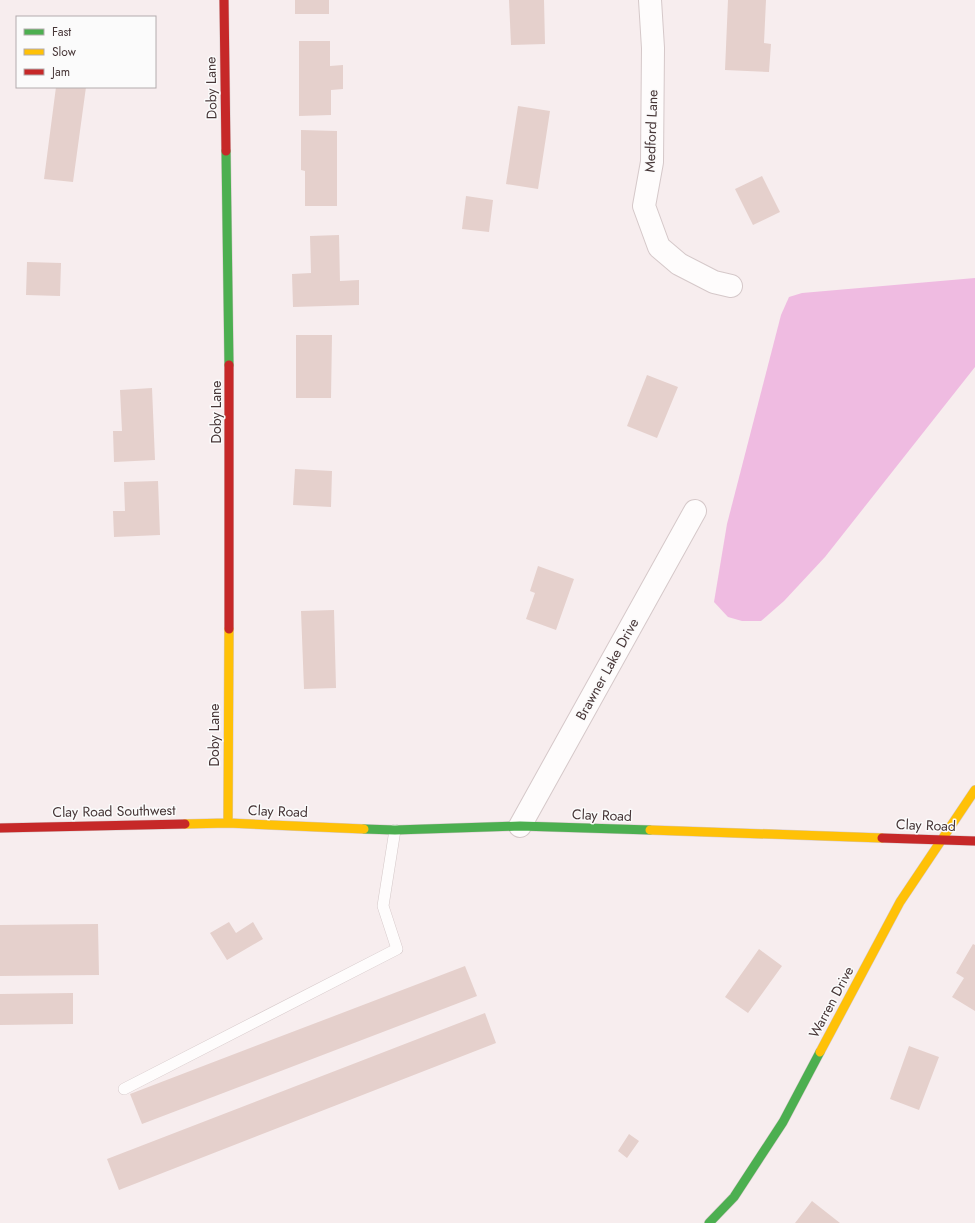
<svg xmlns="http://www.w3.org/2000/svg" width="975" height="1223" font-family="Jost,sans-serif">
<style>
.water{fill:#efbbe1}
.building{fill:#e5d0cc}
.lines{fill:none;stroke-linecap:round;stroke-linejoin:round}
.lane-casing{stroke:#d5c8c9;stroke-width:12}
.street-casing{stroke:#d5c8c9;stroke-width:24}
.fast-casing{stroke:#d5c8c9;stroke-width:10}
.slow-casing{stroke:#d5c8c9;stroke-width:10}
.jam-casing{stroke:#d5c8c9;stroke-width:10}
.lane{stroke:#fefcfc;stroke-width:11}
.street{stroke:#fefcfc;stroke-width:22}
.fast{stroke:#4caf50;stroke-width:9}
.slow{stroke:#ffc107;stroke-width:9}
.jam{stroke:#c62828;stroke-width:9}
.labels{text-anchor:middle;stroke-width:3;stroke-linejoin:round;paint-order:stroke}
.street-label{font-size:14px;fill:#473637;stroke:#fbfbfb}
</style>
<rect width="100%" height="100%" fill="#f7edee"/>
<path class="water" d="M 975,278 L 975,367 L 825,557 L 784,601 L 761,621 L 742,621 L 728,617 L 714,602 L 727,524 L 781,315 L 789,297 L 802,293 Z"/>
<path class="building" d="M 295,0 L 329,0 L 329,14 L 295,14 Z
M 509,0 L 544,0 L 545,44 L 511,45 Z
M 728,0 L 766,0 L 764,43 L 771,44 L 769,72 L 725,70 Z
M 299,41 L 330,41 L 330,66 L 343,65 L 343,89 L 331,90 L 331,115 L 299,116 Z
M 56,87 L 86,87 L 73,182 L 44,179 Z
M 518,106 L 550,111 L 538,189 L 506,184 Z
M 301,130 L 337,131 L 337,206 L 305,206 L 305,171 L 301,170 Z
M 762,176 L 780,212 L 753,225 L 735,189 Z
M 466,196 L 493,200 L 489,232 L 462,229 Z
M 339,235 L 340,281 L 359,280 L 359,305 L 293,307 L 292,274 L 311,273 L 310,236 Z
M 27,262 L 61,263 L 60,296 L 26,295 Z
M 296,335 L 332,335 L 331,398 L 296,398 Z
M 647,375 L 678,387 L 657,438 L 627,426 Z
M 152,388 L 155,460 L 114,462 L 113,431 L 122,431 L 120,390 Z
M 295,469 L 332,471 L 331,507 L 293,505 Z
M 158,481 L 160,535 L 114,537 L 113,511 L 125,511 L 124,482 Z
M 538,566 L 574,579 L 556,630 L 526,619 L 535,593 L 530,591 Z
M 334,610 L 336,688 L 304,689 L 301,611 Z
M 229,922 L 236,933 L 253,922 L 263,939 L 227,960 L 210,933 Z
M 98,924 L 99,975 L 0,976 L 0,925 Z
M 973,944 L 975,945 L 975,1011 L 952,997 L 964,978 L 956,973 Z
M 759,949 L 782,966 L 748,1013 L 725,997 Z
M 465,966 L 477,996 L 142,1124 L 130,1094 Z
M 73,993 L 73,1024 L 0,1025 L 0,994 Z
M 485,1013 L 496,1043 L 119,1190 L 107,1159 Z
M 909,1046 L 939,1057 L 919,1110 L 890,1099 Z
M 629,1134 L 639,1141 L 627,1158 L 618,1151 Z
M 812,1201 L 840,1223 L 795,1223 Z"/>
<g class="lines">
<g class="lane-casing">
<path id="lane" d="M 124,1089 L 397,949 L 383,906 L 395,830"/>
</g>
<g class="street-casing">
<path id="street" d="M 650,0 L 653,48 L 652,162 L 644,206 L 659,247 L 679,264 L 714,282 L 731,286
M 520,826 L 695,511"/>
</g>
<g class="fast-casing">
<path id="fast" d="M 226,151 L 229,365
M 364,829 L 395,830 L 520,826 L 650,830
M 709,1223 L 734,1197 L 783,1122 L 820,1052"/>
</g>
<g class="slow-casing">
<path id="slow" d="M 228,823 L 229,629
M 185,824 L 228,823 L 364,829
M 650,830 L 882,838
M 820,1052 L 900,902 L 975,790"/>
</g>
<g class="jam-casing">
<path id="jam" d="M 224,0 L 226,151
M 229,629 L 229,365
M 0,828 L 185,824
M 882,838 L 975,841"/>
</g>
<use href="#lane" class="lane"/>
<use href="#street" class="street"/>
<use href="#fast" class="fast"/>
<use href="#slow" class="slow"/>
<use href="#jam" class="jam"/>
</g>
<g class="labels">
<g class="street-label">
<text transform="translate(211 88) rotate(-91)" y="5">Doby Lane</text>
<text transform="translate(651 131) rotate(-88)" y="5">Medford Lane</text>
<text transform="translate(216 412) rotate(-90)" y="5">Doby Lane</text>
<text transform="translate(607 669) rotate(-61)" y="5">Brawner Lake Drive</text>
<text transform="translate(214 735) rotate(-90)" y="5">Doby Lane</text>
<text transform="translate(114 811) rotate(-1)" y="5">Clay Road Southwest</text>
<text transform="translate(278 811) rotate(2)" y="5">Clay Road</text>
<text transform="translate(602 815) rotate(2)" y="5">Clay Road</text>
<text transform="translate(926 825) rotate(2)" y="5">Clay Road</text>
<text transform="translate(831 1002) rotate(-62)" y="5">Warren Drive</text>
</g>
</g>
<rect x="16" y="16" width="140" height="72" fill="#fbfbfb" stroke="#b3acad"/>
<rect x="24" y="29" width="20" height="6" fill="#4caf50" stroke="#b3acad"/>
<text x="52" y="36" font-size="12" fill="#473637">Fast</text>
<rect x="24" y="49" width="20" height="6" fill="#ffc107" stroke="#b3acad"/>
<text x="52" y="56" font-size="12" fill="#473637">Slow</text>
<rect x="24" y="69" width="20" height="6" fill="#c62828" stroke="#b3acad"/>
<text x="52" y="76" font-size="12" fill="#473637">Jam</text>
</svg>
